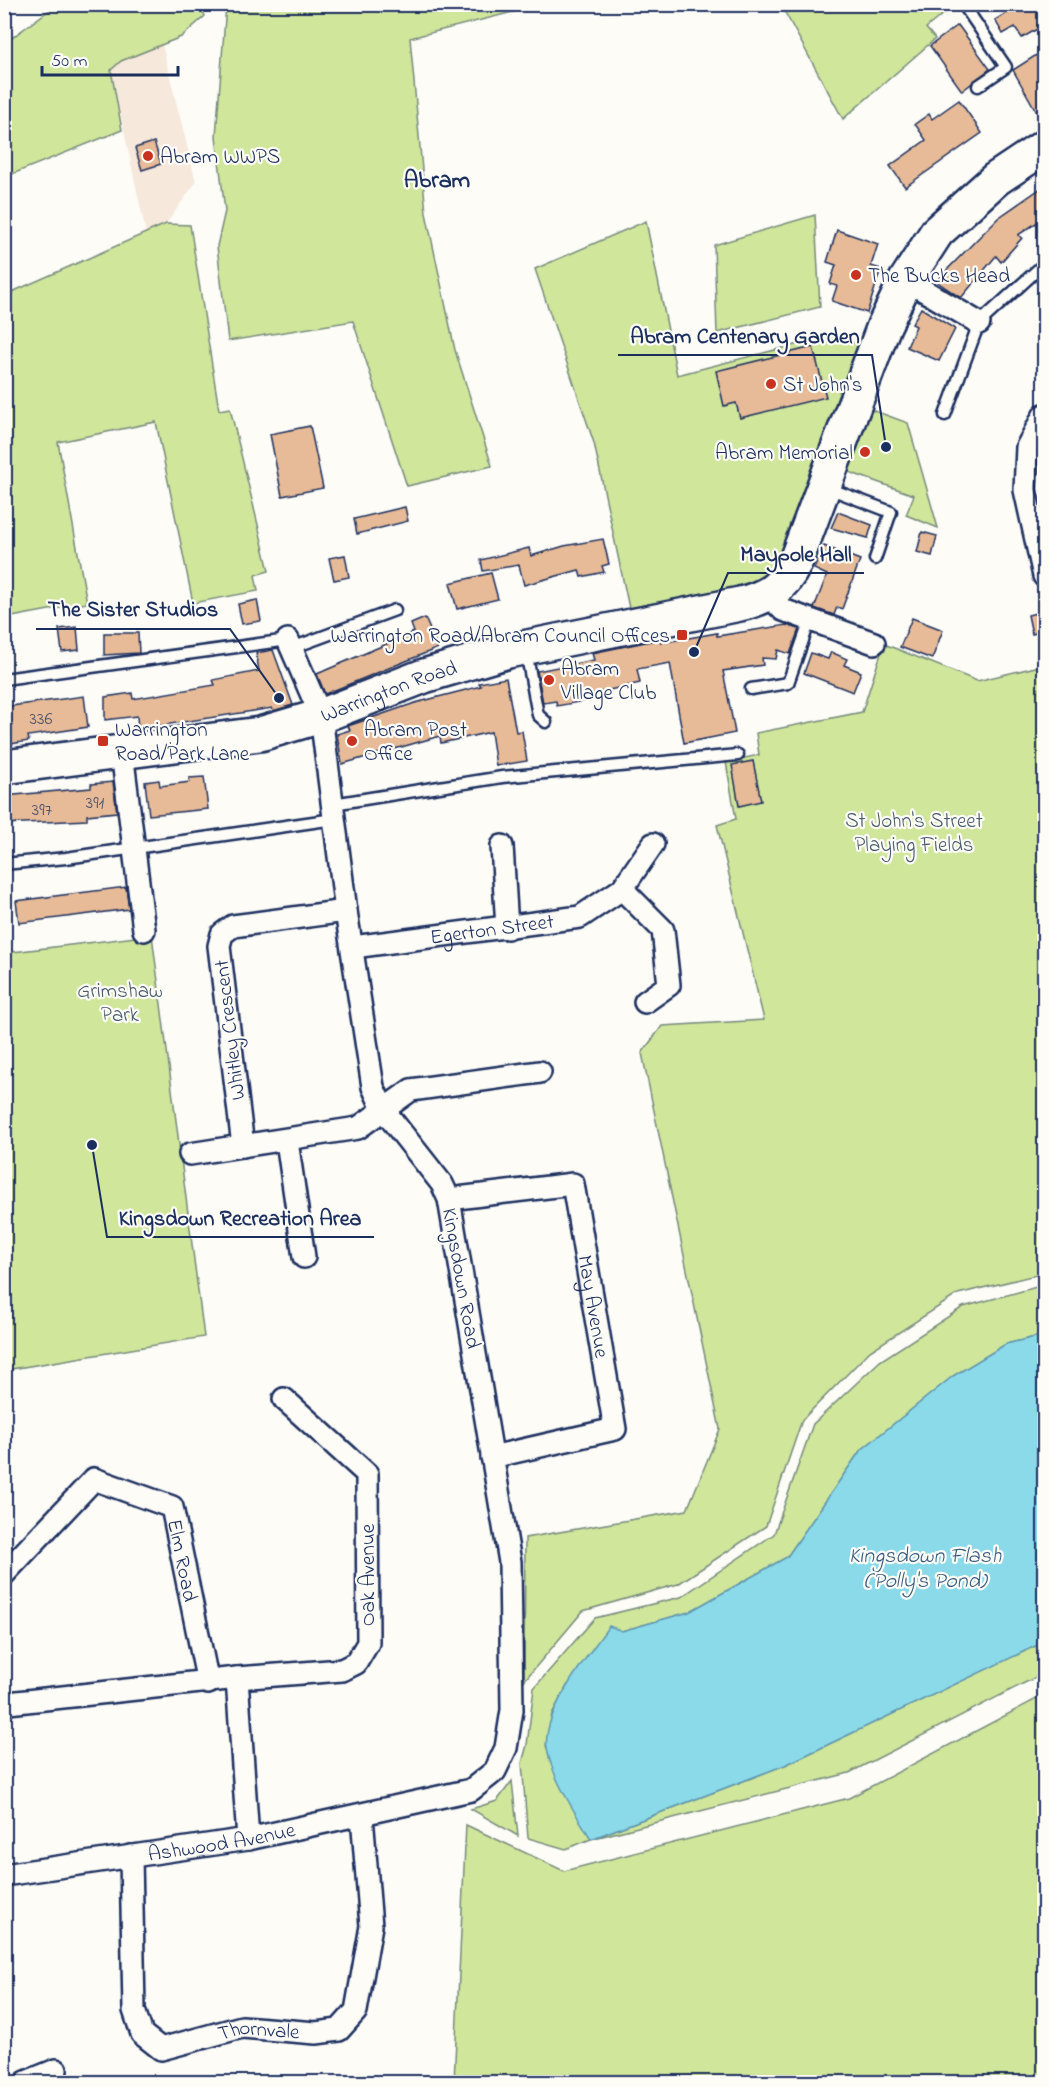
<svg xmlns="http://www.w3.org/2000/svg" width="1049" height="2087" font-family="'Indie Flower',sans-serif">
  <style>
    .built { fill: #f6e8da }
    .green { fill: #d0e69b; stroke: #768a7c; stroke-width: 1.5 }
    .water { fill: #8bdae9; stroke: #5e96b1; stroke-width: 1.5 }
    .building { fill: #e7bb97; stroke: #1b2f5e; stroke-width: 1.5 }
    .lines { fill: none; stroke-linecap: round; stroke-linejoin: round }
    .service-casing { stroke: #1b2f5e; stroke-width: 15 }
    .minor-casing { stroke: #1b2f5e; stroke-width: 26 }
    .primary-casing { stroke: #1b2f5e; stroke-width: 38 }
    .service { stroke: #fdfcf7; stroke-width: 10 }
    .minor { stroke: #fdfcf7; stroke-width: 21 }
    .primary { stroke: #fdfcf7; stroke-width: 33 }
    .poi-dot { fill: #c8321e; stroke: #fdfcf7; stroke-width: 2 }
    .labels { text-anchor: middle; stroke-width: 4.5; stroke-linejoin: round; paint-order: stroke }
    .number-label { font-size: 18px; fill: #4e526c }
    .poi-label { font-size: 21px; fill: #1b2f5e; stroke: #fdfcf7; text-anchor: start }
    .street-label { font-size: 21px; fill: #1b2f5e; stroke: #fdfcf7 }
    .park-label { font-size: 21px; fill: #485d6d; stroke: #fdfcf7 }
    .water-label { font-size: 22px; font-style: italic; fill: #375a81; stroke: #fdfcf7 }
    .quarter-label { font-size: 24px; font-weight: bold; fill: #1b2f5e; stroke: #fdfcf7 }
    .leader { fill: none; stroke: #1b2f5e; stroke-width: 2 }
    .callout-dot { fill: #1b2f5e; stroke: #fdfcf7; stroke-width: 2 }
    .callout-label { font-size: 22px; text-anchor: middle; font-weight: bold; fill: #1b2f5e; stroke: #fdfcf7; stroke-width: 4.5; stroke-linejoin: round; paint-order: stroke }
  </style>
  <rect width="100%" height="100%" fill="#fdfcf7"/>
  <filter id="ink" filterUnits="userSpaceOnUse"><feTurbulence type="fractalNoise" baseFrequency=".0167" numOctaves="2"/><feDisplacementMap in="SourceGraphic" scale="12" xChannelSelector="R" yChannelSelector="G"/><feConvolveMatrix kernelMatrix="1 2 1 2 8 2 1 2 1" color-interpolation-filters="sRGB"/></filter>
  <g filter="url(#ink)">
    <!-- built -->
    <polygon class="built" points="162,45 196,182 166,224 146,233 111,70 121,61"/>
    <!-- green -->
    <g class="green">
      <polygon points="56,5 200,5 205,16 181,37 121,61 111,70 122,130 5,177 5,43"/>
      <polygon points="396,5 397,7 407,4 541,5 410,38 426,213 455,350 492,466 407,486 353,321 228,341 217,246 225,211 216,136 226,5"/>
      <polygon points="781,5 954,4 954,5 926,28 935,39 843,119"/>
      <polygon points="815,215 820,307 717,333 714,245"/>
      <polygon points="646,221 677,375 834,335 863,347 786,551 763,582 629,608 594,443 535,269"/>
      <polygon points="166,224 190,225 219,410 230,408 269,571 255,575 258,591 193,603 156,422 58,442 87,603 6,618 5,295"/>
      <polygon points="872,410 908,423 938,528 906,515 914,495 846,471"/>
      <polygon points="884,644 977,681 1044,665 1044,1273 958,1294 870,1351 802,1420 766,1526 678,1584 583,1611 524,1681 525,1538 687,1510 720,1429 642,1053 662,1026 764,1020 717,825 736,819 726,762 759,755 756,733 862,712"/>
      <polygon points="152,935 204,1337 5,1370 5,953"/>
      <polygon points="1044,1285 1044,1335 1006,1344 953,1376 860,1451 787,1557 689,1612 622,1631 567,1686 552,1714 546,1746 591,1839 785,1765 1044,1642 1044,1673 849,1773 591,1839 566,1849 528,1838 522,1763 527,1745 534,1688 595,1618 681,1597 774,1534 813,1424 880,1361 963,1307"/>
      <polygon points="1044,1695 1044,2082 454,2082 466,1825 564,1871 849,1798"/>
      <polygon points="512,1781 518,1836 471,1809 497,1801"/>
    </g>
    <!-- water -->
    <path class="water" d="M1044 1335V1642L785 1765 591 1839C575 1812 552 1779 547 1748 541 1713 589 1654 609 1626L622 1631 689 1612 787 1557 860 1451 953 1376 1006 1344Z"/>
    <!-- building -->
    <g class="building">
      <polygon points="1021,4 1037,4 1044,18 1044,25 1022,38 1015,27 1003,34 995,20"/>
      <polygon points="958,25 990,69 962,91 930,46"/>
      <polygon points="1038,54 1044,65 1044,125 1013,70"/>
      <polygon points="959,100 982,133 905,187 890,166 926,140 915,124 929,114 932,119"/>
      <polygon points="154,142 161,164 142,170 135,148"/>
      <polygon points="1044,186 1044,218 1018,235 1022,238 1001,262 996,256 961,298 936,281 998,218"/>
      <polygon points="837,230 878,244 871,266 881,269 867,313 832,301 837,286 830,284 836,265 827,262"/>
      <polygon points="921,308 955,329 939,361 907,347 916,326 912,324"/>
      <polygon points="813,347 826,397 740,418 736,403 724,406 716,371"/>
      <polygon points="310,426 323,488 282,496 270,434"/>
      <polygon points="405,507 408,521 357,534 354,519"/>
      <polygon points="838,512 872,525 868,538 831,528"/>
      <polygon points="922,532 937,536 932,556 917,552"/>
      <polygon points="603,539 609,564 602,566 604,572 581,577 579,570 524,585 519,565 483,571 481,560 529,548 531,556 564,546"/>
      <polygon points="824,546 860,560 842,609 837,607 834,615 814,608 827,575 814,569"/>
      <polygon points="345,555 349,577 334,580 329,558"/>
      <polygon points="491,573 498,599 457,609 450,583"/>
      <polygon points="257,600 261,621 242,624 238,604"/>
      <polygon points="1044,611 1044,631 1032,634 1028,615"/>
      <polygon points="425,618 438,648 325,694 317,674 414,632 411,624"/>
      <polygon points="912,618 943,630 932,659 900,647"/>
      <polygon points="787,625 799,629 790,654 778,650 776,659 762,658 763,665 723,671 735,733 684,743 670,663 637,669 640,683 583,696 584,701 557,706 556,701 543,703 537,671 594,660 592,653 660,639 661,643 717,633 717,636"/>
      <polygon points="77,627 79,650 62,652 59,629"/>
      <polygon points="104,633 138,633 139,653 104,655"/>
      <polygon points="273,650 293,705 273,711 272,708 138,729 137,716 105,720 105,697 132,693 133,699 215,685 213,680 259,671 256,653"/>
      <polygon points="831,652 847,659 844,665 861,672 853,692 804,673 811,653 828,659"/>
      <polygon points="506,678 516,732 522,731 527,761 496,766 491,732 441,743 440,736 342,764 337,734 350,730 348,726 415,703 481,686 479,683"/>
      <polygon points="84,696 88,727 28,736 29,741 4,745 4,707"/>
      <polygon points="753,761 761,801 739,806 732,765"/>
      <polygon points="204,777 208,809 149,815 145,782 159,780 160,786 190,782 189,778"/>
      <polygon points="113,782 117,812 87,815 87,820 4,824 4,796 91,788 91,784"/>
      <polygon points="126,887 129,909 19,923 16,901"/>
    </g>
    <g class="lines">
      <defs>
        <g id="service">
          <polyline points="963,4 1006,67 978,86"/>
          <polyline points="945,415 979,323 1044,264"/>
          <polyline points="828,488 891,512 875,559"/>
          <polyline points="292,648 395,610"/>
          <polyline points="526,651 538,715 546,722"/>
          <polyline points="4,679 288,640"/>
          <polyline points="751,689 788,683 810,620"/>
          <polyline points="333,804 502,777 738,755"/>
          <polyline points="4,864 66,858 334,819"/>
        </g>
        <g id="minor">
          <polyline points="906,280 979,323"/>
          <polyline points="1044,415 1027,447 1025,490 1044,576"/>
          <polyline points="768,595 783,610 874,643"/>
          <polyline points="122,752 144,930"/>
          <polyline points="502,846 507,928"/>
          <polyline points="622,889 663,930 669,985 645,1002"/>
          <path id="s1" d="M353 947 580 917 622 889 653 844"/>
          <polyline points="287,1141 304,1257"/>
          <polyline points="243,1146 219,946 222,934 233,926 346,911"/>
          <polyline points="190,1154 358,1128 411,1090 540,1072"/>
          <path id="s2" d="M449 1199 573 1184 615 1429 492 1457"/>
          <path id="s3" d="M4 1574 94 1479 172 1507 208 1683"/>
          <polyline points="237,1678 248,1839"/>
          <polyline points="8,1703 237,1678 342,1670 356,1663 368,1643 367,1474 284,1399"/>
          <path id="s4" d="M131 1856 134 2010 142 2034 161 2049 242 2027 316 2033 339 2030 356 2011 371 1926 362 1816"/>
          <path id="s5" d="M4 1875 248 1839 471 1790 495 1771 506 1748 512 1710 510 1562 449 1199 442 1184 383 1109 373 1087 346 911 321 716 288 640"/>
          <polyline points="26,2082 56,2070"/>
        </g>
        <g id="primary">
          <path id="s6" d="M4 767 260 734 321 716 424 676 508 651 740 604C766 598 783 588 795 563L884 326 906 280 937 232 996 179 1044 147"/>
        </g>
      </defs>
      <!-- service casing -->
      <use href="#service" class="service-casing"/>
      <!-- minor casing -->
      <use href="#minor" class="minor-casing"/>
      <!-- primary casing -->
      <use href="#primary" class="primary-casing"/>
      <!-- service -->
      <use href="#service" class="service"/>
      <!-- minor -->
      <use href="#minor" class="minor"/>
      <!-- primary -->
      <use href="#primary" class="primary"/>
    </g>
  </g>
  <!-- markers -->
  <g class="poi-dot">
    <circle cx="148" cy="156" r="6"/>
    <circle cx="856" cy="275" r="6"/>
    <circle cx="771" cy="384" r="6"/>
    <circle cx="865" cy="452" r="6"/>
    <rect x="676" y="629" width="12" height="12" rx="3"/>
    <circle cx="549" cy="680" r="6"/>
    <rect x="97" y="735" width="12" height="12" rx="3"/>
    <circle cx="352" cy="741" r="6"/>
  </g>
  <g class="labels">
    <!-- number labels -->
    <g class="number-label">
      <text x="41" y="724">336</text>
      <text x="95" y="808">391</text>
      <text x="42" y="815">397</text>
    </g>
    <!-- poi labels -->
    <g class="poi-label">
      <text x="160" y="163">Abram WWPS</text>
      <text x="868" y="282">The Bucks Head</text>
      <text x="783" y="391">St John's</text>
      <text x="853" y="459" text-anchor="end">Abram Memorial</text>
      <text x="670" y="642" text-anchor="end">Warrington Road/Abram Council Offices</text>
      <text x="561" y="675">Abram<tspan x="561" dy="24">Village Club</tspan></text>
      <text x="115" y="736">Warrington<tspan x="115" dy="24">Road/Park Lane</tspan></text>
      <text x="364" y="736">Abram Post<tspan x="364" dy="24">Office</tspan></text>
    </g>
    <!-- street labels -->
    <g class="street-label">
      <text dy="7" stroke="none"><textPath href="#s6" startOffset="394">Warrington Road</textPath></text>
      <text dy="7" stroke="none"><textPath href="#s1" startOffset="140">Egerton Street</textPath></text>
      <text transform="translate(229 1030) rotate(-97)" y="7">Whitley Crescent</text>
      <text transform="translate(462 1278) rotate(80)" y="7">Kingsdown Road</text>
      <text dy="7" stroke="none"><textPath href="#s2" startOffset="249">May Avenue</textPath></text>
      <text dy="7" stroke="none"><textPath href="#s3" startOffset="268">Elm Road</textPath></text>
      <text transform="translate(367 1575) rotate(-90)" y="7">Oak Avenue</text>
      <text dy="7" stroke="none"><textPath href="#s5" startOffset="220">Ashwood Avenue</textPath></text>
      <text dy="7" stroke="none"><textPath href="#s4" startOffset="304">Thornvale</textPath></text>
    </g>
    <!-- park labels -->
    <g class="park-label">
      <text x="914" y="827">St John's Street<tspan x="914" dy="24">Playing Fields</tspan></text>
      <text x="120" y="997">Grimshaw<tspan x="120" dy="24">Park</tspan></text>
    </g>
    <!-- water labels -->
    <g class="water-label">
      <text x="925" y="1562">Kingsdown Flash<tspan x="925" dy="25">(Polly's Pond)</tspan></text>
    </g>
    <!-- quarter labels -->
    <g class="quarter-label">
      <text x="437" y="187">Abram</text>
    </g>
  </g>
  <!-- callouts -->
  <path class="leader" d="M886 447L872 355H618M694 652L728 573H864M279 698L230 629H36M92 1145L107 1237H374"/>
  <g class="callout-dot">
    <circle cx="886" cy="447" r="6"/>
    <circle cx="694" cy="652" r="6"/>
    <circle cx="279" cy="698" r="6"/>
    <circle cx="92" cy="1145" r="6"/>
  </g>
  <g class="callout-label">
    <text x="745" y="343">Abram Centenary Garden</text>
    <text x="796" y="561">Maypole Hall</text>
    <text x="133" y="616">The Sister Studios</text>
    <text x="240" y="1225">Kingsdown Recreation Area</text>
  </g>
  <!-- margin -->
  <rect width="1049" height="2087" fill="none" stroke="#fdfcf7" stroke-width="24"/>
  <rect x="12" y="12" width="1025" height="2063" fill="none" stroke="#1b2f5e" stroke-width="2" filter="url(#ink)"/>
  <!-- scale -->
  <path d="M42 66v9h136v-9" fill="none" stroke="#1b2f5e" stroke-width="3"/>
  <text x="51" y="66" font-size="18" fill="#1b2f5e" stroke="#fdfcf7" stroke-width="4.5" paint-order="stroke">50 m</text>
</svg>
